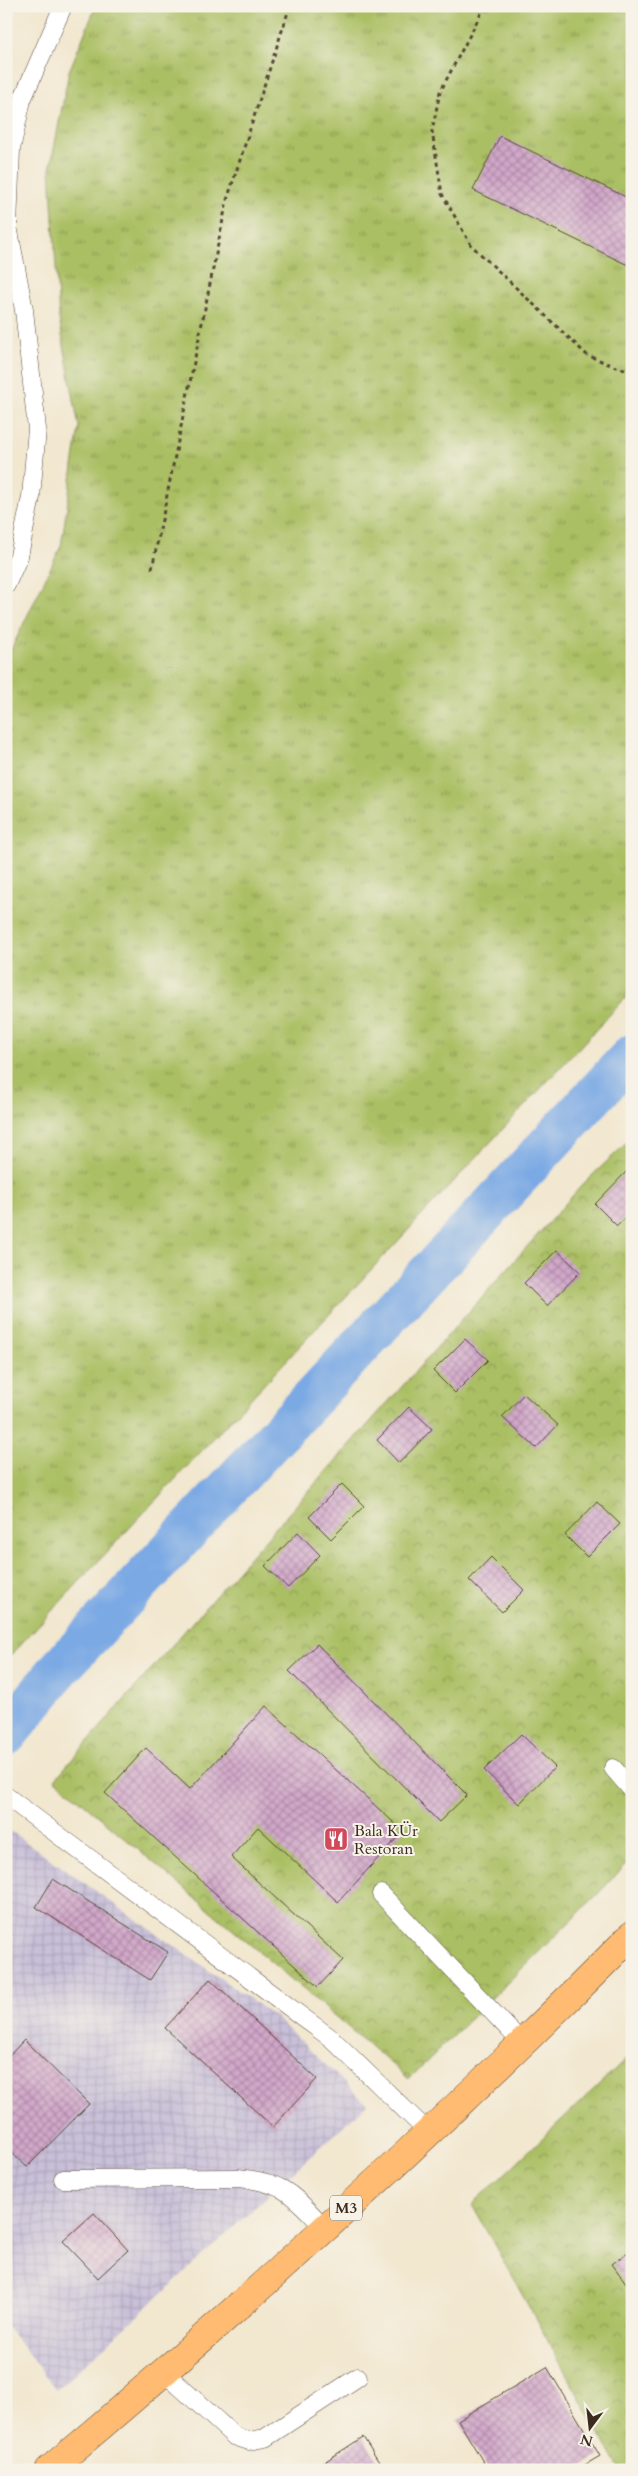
<svg xmlns="http://www.w3.org/2000/svg" width="638" height="2476" font-family="Cardo,serif">
  <style>
    .industrial { fill: url(#industrial-grid) }
    .grass { fill: url(#grass-tufts); stroke: #727440 }
    .park { fill: url(#park-crowns); stroke: #727440 }
    .lines { fill: none; stroke-linecap: round; stroke-linejoin: round }
    .canal { stroke: #7aa9e4; stroke-width: 42 }
    .building { fill: url(#building-cross-hatch) }
    .service-casing { stroke: #564639; stroke-width: 19 }
    .primary-casing { stroke: #564639; stroke-width: 29 }
    .path { stroke: #564639; stroke-width: 3; stroke-dasharray: 4 4; stroke-linecap: butt }
    .service { stroke: #fff; stroke-width: 18 }
    .primary { stroke: #febb71; stroke-width: 28 }
    .labels { text-anchor: middle; stroke-width: 4; stroke-linejoin: round; paint-order: stroke }
    .shield { fill: #f7f3e8; stroke: #73665b; stroke-width: 1 }
    .shield-label { font-size: 15px; font-weight: bold; fill: #3b2a1e }
    .poi-label { font-size: 16px; fill: #3b2a1e; stroke: #f7f3e8; text-anchor: start }
  </style>
  <defs>
    <pattern id="industrial-grid" width="8" height="8" patternUnits="userSpaceOnUse" patternTransform="scale(1.25)"><rect width="8" height="8" fill="#c8bfd8"/><path d="M0 4h8M4 0v8" fill="none" stroke="#ada4b9"/></pattern>
    <pattern id="grass-tufts" width="24" height="20" patternUnits="userSpaceOnUse" patternTransform="scale(1.25)"><rect width="24" height="20" fill="#aabf63"/><path d="M3 7l-1-3M5 7V3M7 7l1-3M15 17l-1-3M17 17v-4M19 17l1-3" fill="none" stroke="#8c9b51"/></pattern>
    <pattern id="park-crowns" width="20" height="18" patternUnits="userSpaceOnUse" patternTransform="scale(1.25)"><rect width="20" height="18" fill="#aabf63"/><path d="M2 6a3 3 0 1 1 6 0M12 15a3 3 0 1 1 6 0" fill="none" stroke="#8c9b51"/></pattern>
    <pattern id="building-cross-hatch" width="8" height="8" patternUnits="userSpaceOnUse" patternTransform="scale(1.25)"><rect width="8" height="8" fill="#d1a7ca"/><path d="M0 0l8 8M0 8l8-8" fill="none" stroke="#ab88a3"/></pattern>
  </defs>
  <rect width="100%" height="100%" fill="#f7f3e8"/>
  <filter id="ink" filterUnits="userSpaceOnUse"><feTurbulence type="fractalNoise" baseFrequency=".02" numOctaves="2"/><feDisplacementMap in="SourceGraphic" scale="10" xChannelSelector="R" yChannelSelector="G"/><feConvolveMatrix kernelMatrix="1 2 1 2 8 2 1 2 1" color-interpolation-filters="sRGB"/></filter>
  <filter id="wash" filterUnits="userSpaceOnUse"><feTurbulence type="fractalNoise" baseFrequency=".0096" numOctaves="4" result="noise"/><feDisplacementMap in="SourceGraphic" scale="20" xChannelSelector="R" yChannelSelector="G"/><feGaussianBlur stdDeviation="1.12" result="paint"/><feColorMatrix in="noise" values="0 0 0 0 0 0 0 0 0 0 0 0 0 0 0 0 0 1.4 0 .05"/><feComposite in="paint" operator="in"/></filter>
  <g filter="url(#wash)">
    <rect width="100%" height="100%" fill="#f2e7cf"/>
    <!-- industrial -->
    <polygon class="industrial" points="6,1828 274,2016 367,2104 57,2390 6,2326"/>
    <!-- grass -->
    <polygon class="grass" points="96,6 632,6 632,991 6,1660 6,660 61,546 79,427 59,319 50,169 69,71"/>
    <!-- park -->
    <g class="park">
      <polygon points="632,1138 632,1858 593,1899 409,2079 55,1779 246,1561 583,1184"/>
      <polygon points="632,2053 632,2470 620,2470 472,2205"/>
    </g>
    <g class="lines">
      <!-- canal -->
      <polyline class="canal" points="6,1735 60,1668 632,1055"/>
    </g>
    <g id="blocks">
      <!-- building -->
      <g class="building">
        <polygon points="500,136 632,200 632,267 473,190"/>
        <polygon points="627,1171 632,1175 632,1212 617,1226 595,1204"/>
        <polygon points="557,1250 580,1272 547,1306 524,1283"/>
        <polygon points="465,1339 488,1360 455,1393 433,1371"/>
        <polygon points="524,1394 558,1425 536,1448 502,1417"/>
        <polygon points="409,1407 432,1429 399,1463 377,1440"/>
        <polygon points="342,1484 364,1506 331,1539 309,1517"/>
        <polygon points="597,1502 620,1524 587,1557 565,1535"/>
        <polygon points="298,1532 320,1555 288,1588 265,1566"/>
        <polygon points="491,1557 524,1590 502,1612 469,1580"/>
        <polygon points="317,1644 467,1795 439,1822 289,1671"/>
        <polygon points="266,1706 403,1831 338,1902 258,1827 231,1857 343,1960 318,1987 105,1793 146,1748 190,1789"/>
        <polygon points="521,1734 555,1767 519,1804 484,1770"/>
        <polygon points="53,1879 168,1952 150,1980 36,1907"/>
        <polygon points="210,1979 317,2079 273,2127 165,2028"/>
        <polygon points="24,2040 89,2104 27,2167 6,2148 6,2059"/>
        <polygon points="94,2213 128,2250 98,2278 63,2241"/>
        <polygon points="632,2249 632,2291 612,2264"/>
        <polygon points="547,2367 600,2456 576,2470 488,2470 458,2420"/>
        <polygon points="363,2437 384,2470 312,2470"/>
      </g>
    </g>
  </g>
  <g filter="url(#ink)">
    <use href="#blocks" fill-opacity="0" stroke="#564639" stroke-width="1"/>
    <g class="lines">
      <defs>
        <g id="service">
          <polyline points="6,585 19,556 31,497 37,429 24,310 8,226 11,149 22,100 63,6"/>
          <polyline points="613,1768 632,1790"/>
          <polyline points="6,1796 332,2039 428,2132"/>
          <polyline points="381,1894 522,2043"/>
          <path d="M63 2179 238 2178C286 2182 293 2196 325 2228"/>
          <polyline points="164,2372 234,2436 249,2441 265,2438 358,2377"/>
        </g>
        <path id="primary" d="M49 2470C251 2300 446 2122 632 1935"/>
      </defs>
      <!-- service casing -->
      <use href="#service" class="service-casing"/>
      <!-- primary casing -->
      <use href="#primary" class="primary-casing"/>
      <!-- path -->
      <g class="path">
        <polyline points="485,6 440,92 432,131 442,194 471,245 587,355 618,368 632,370"/>
        <polyline points="152,569 227,200 290,6"/>
      </g>
      <!-- service -->
      <use href="#service" class="service"/>
      <!-- primary -->
      <use href="#primary" class="primary"/>
    </g>
  </g>
  <!-- icons -->
  <defs>
    <symbol id="restaurant-square" viewBox="-11 -11 22 22"><rect x="-9" y="-9" width="18" height="18" rx="4" fill="#d1495b" stroke="#f7f3e8"/><path d="M-5-6h1v4h1v-4h1v4h1v-4h1v5L-1.5 .5V6h-2V.5L-5-1ZM5-6V6H3V1.5H1.5Q1.5-4 5-6Z" fill="#fff"/></symbol>
  </defs>
  <g fill-rule="evenodd">
    <use href="#restaurant-square" x="322" y="1825" width="28" height="28"/>
  </g>
  <g class="labels">
    <!-- shield labels -->
    <rect class="shield" x="330" y="2195.5" width="32" height="25" rx="4"/>
    <g class="shield-label">
      <text x="346" y="2213">M3</text>
    </g>
    <!-- poi labels -->
    <g class="poi-label">
      <text x="354" y="1836">Bala KÜr<tspan x="354" dy="18">Restoran</tspan></text>
    </g>
  </g>
  <!-- margin -->
  <rect width="638" height="2476" fill="none" stroke="#f7f3e8" stroke-width="25"/>
  <!-- north arrow -->
  <g transform="translate(590 2428) rotate(195)" stroke="#f7f3e8" stroke-width="4" paint-order="stroke">
  <path d="M0-4L9 19L0 12L-9 19Z" fill="#3b2a1e"/>
  <text y="-8" font-size="14" font-weight="bold" text-anchor="middle" fill="#3b2a1e">N</text>
  </g>
</svg>
